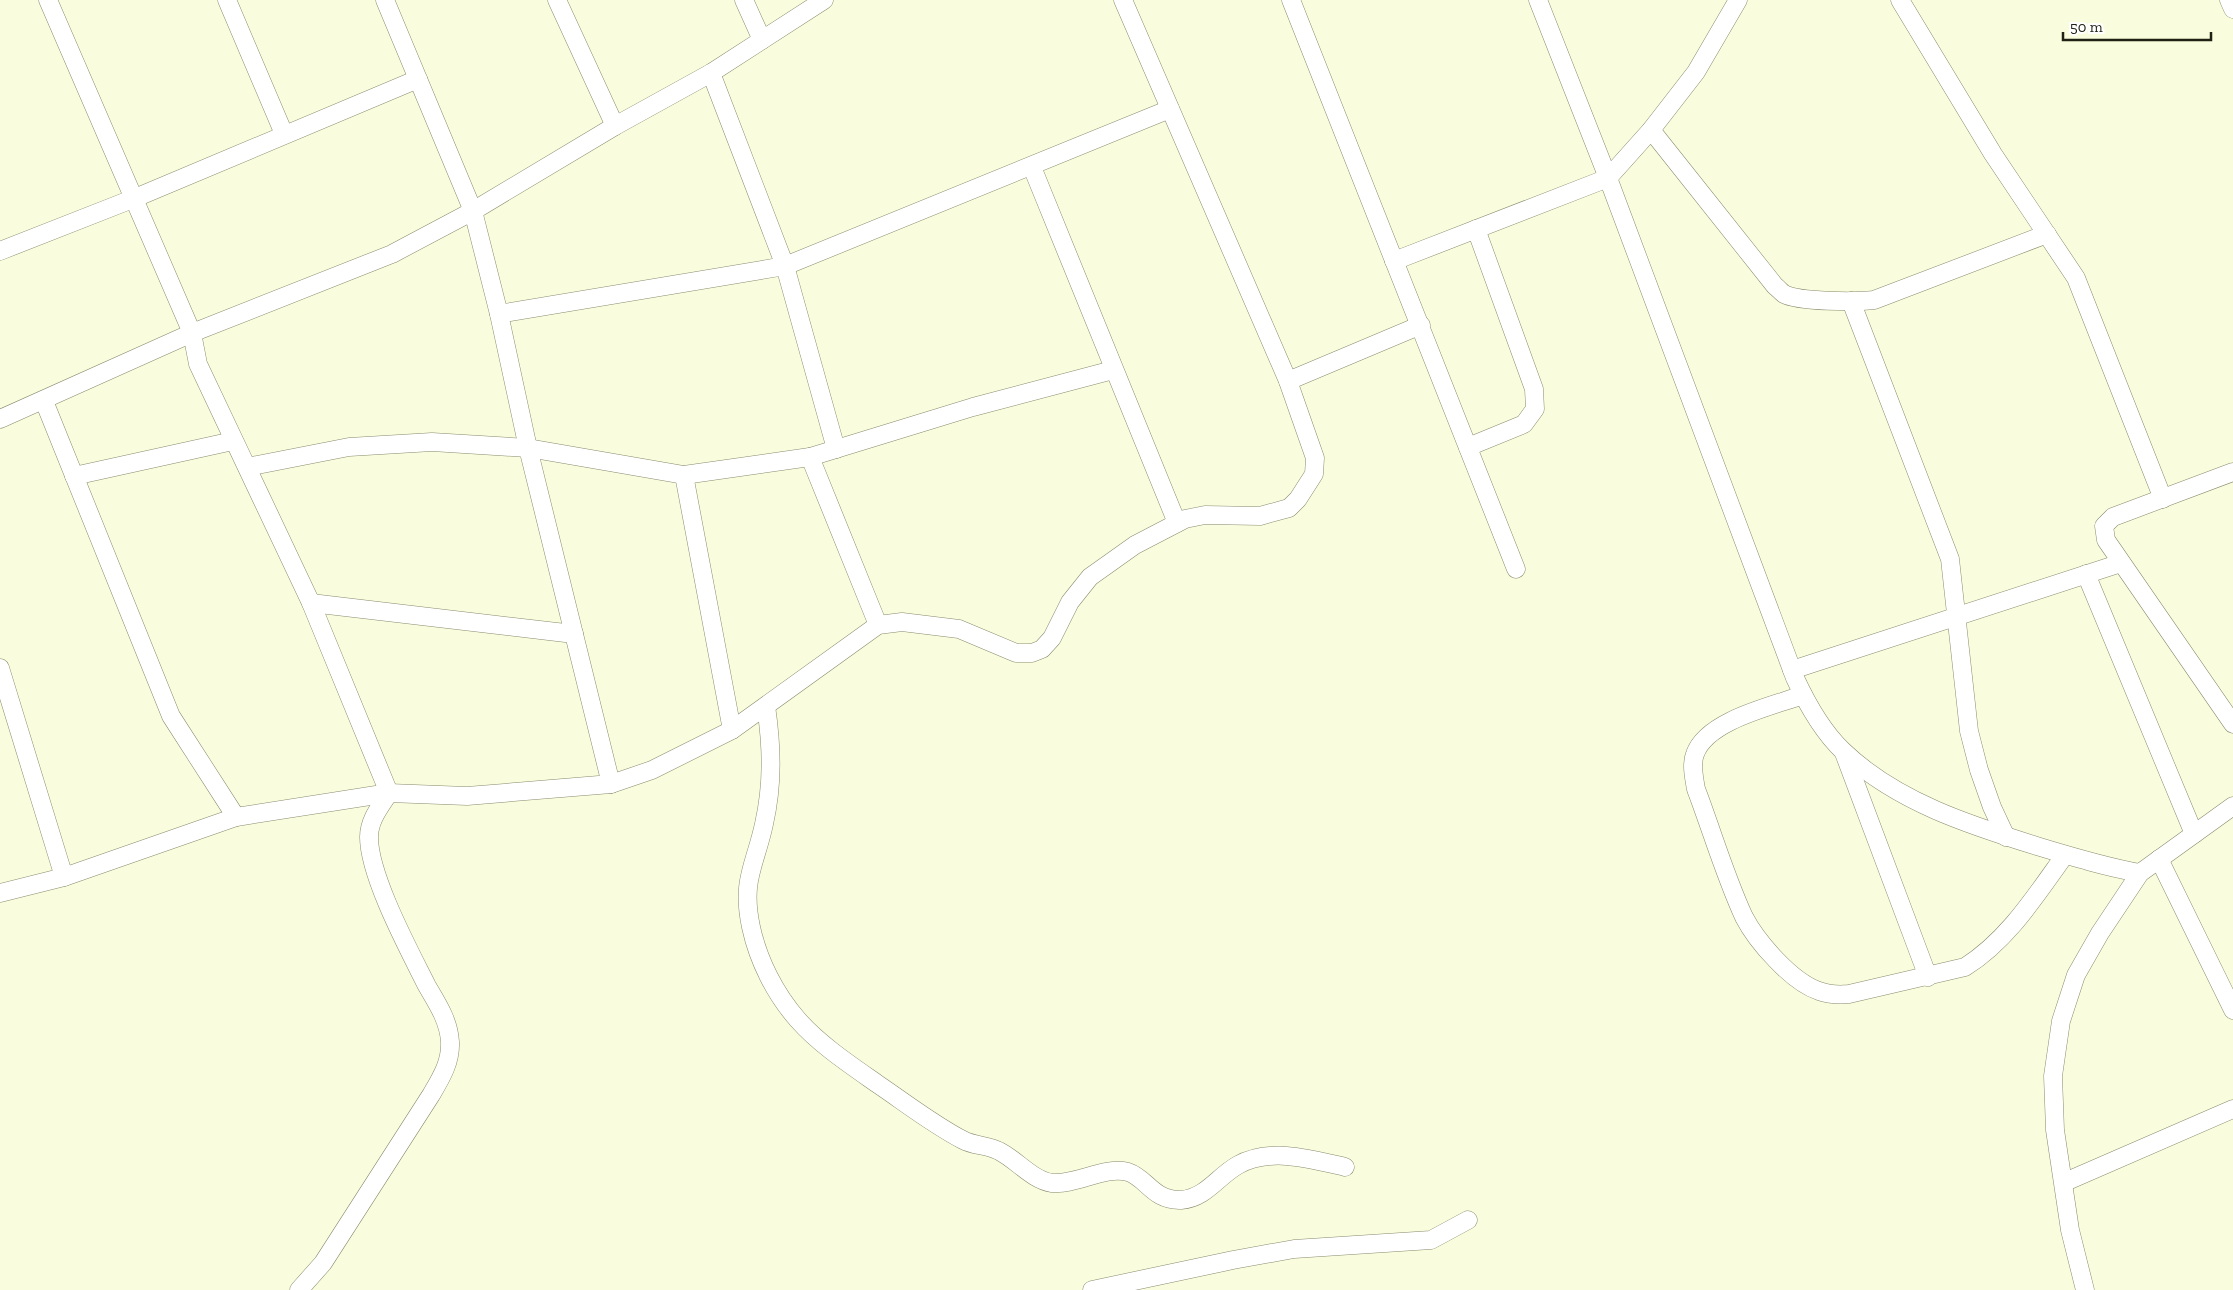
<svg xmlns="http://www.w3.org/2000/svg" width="2233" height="1290" font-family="'Zilla Slab',serif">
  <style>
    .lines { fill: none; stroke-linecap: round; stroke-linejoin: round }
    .street-casing { stroke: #898b6e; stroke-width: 19 }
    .street { stroke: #fff; stroke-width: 18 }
  </style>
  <rect width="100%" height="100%" fill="#fafddd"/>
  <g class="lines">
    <defs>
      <g id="street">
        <polyline points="48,0 192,333 198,364 311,603 389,793"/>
        <polyline points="227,0 284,134"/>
        <polyline points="385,0 473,211 499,314 528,448 611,784"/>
        <polyline points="557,0 615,126"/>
        <polyline points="744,0 762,40"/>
        <polyline points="1291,0 1516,569"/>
        <path d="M1538 0 1608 178 1795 678C1807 704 1822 731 1843 751 1896 802 1972 826 2040 847 2073 857 2106 867 2140 873"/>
        <polyline points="1900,0 1993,154 2076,278 2163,499"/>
        <polyline points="2229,0 2233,9"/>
        <polyline points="711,73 785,266 836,449"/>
        <path d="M1651 130 1775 286C1778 288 1781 292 1784 294 1799 302 1856 302 1874 300L2047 234"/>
        <polyline points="1032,167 1177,523"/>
        <polyline points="0,251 135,198 418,79"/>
        <polyline points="1394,261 1608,178 1651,130 1696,72 1738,0"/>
        <polyline points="1851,301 1950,559 1969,731 1979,770 1992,807 2006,837"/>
        <polyline points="499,314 785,266 1170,109"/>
        <polyline points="1288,381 1421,325"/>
        <polyline points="44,401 171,716 236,817"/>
        <polyline points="0,419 192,333 392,254 473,211 615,126 711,73 824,0"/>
        <polyline points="1468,447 1524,424 1535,409 1534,389 1476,229"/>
        <polyline points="810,457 878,625"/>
        <polyline points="247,467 349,447 432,442 528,448 684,475 810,457 973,407 1113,370"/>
        <polyline points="2233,472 2113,517 2104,526 2106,540 2233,724"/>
        <polyline points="684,475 732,730"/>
        <polyline points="74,476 233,441"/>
        <polyline points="2086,574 2194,834"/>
        <polyline points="311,603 574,634"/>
        <polyline points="0,668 64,877"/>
        <polyline points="1792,670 2121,563"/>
        <path d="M1803 695C1773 706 1707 720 1695 754 1691 764 1694 778 1696 789 1712 831 1725 876 1744 917 1757 942 1792 982 1819 991 1830 995 1838 995 1849 994L1965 967C2008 940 2036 895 2065 855"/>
        <path d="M766 706C772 747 773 784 764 824 755 866 741 880 751 927 758 960 775 994 798 1020 820 1045 852 1066 879 1085 907 1104 934 1125 963 1140 974 1146 988 1145 999 1151 1017 1160 1032 1180 1052 1183 1077 1185 1104 1166 1128 1172 1147 1178 1153 1201 1181 1200 1206 1198 1218 1176 1238 1165 1270 1147 1311 1159 1345 1167"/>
        <polyline points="1844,753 1928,977"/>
        <polyline points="2159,859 2233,1010"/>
        <polyline points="0,893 64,877 236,817 389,793 467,796 611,784 652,770 732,730 878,625 902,622 959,629 1016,653 1032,653 1042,649 1052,638 1070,602 1090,577 1135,545 1185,519 1205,515 1260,516 1289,508 1298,499 1314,474 1315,458 1288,381 1123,0"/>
        <polyline points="2065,1182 2233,1109"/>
        <path d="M299 1290 323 1263 431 1095C441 1078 451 1062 450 1042 449 1021 437 1003 427 986 409 950 369 876 369 837 369 820 380 807 389 793"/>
        <polyline points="1092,1290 1233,1260 1294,1249 1431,1240 1468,1220"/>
        <polyline points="2085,1290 2070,1230 2055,1130 2053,1076 2061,1021 2076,975 2100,933 2140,873 2233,806"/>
      </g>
    </defs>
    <!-- street casing -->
    <use href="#street" class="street-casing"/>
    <!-- street -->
    <use href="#street" class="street"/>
  </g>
  <!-- scale -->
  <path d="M2063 32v8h148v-8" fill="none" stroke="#202115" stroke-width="2.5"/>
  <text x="2070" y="32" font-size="15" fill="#202115" stroke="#ffffff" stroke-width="4" paint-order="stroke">50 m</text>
</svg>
